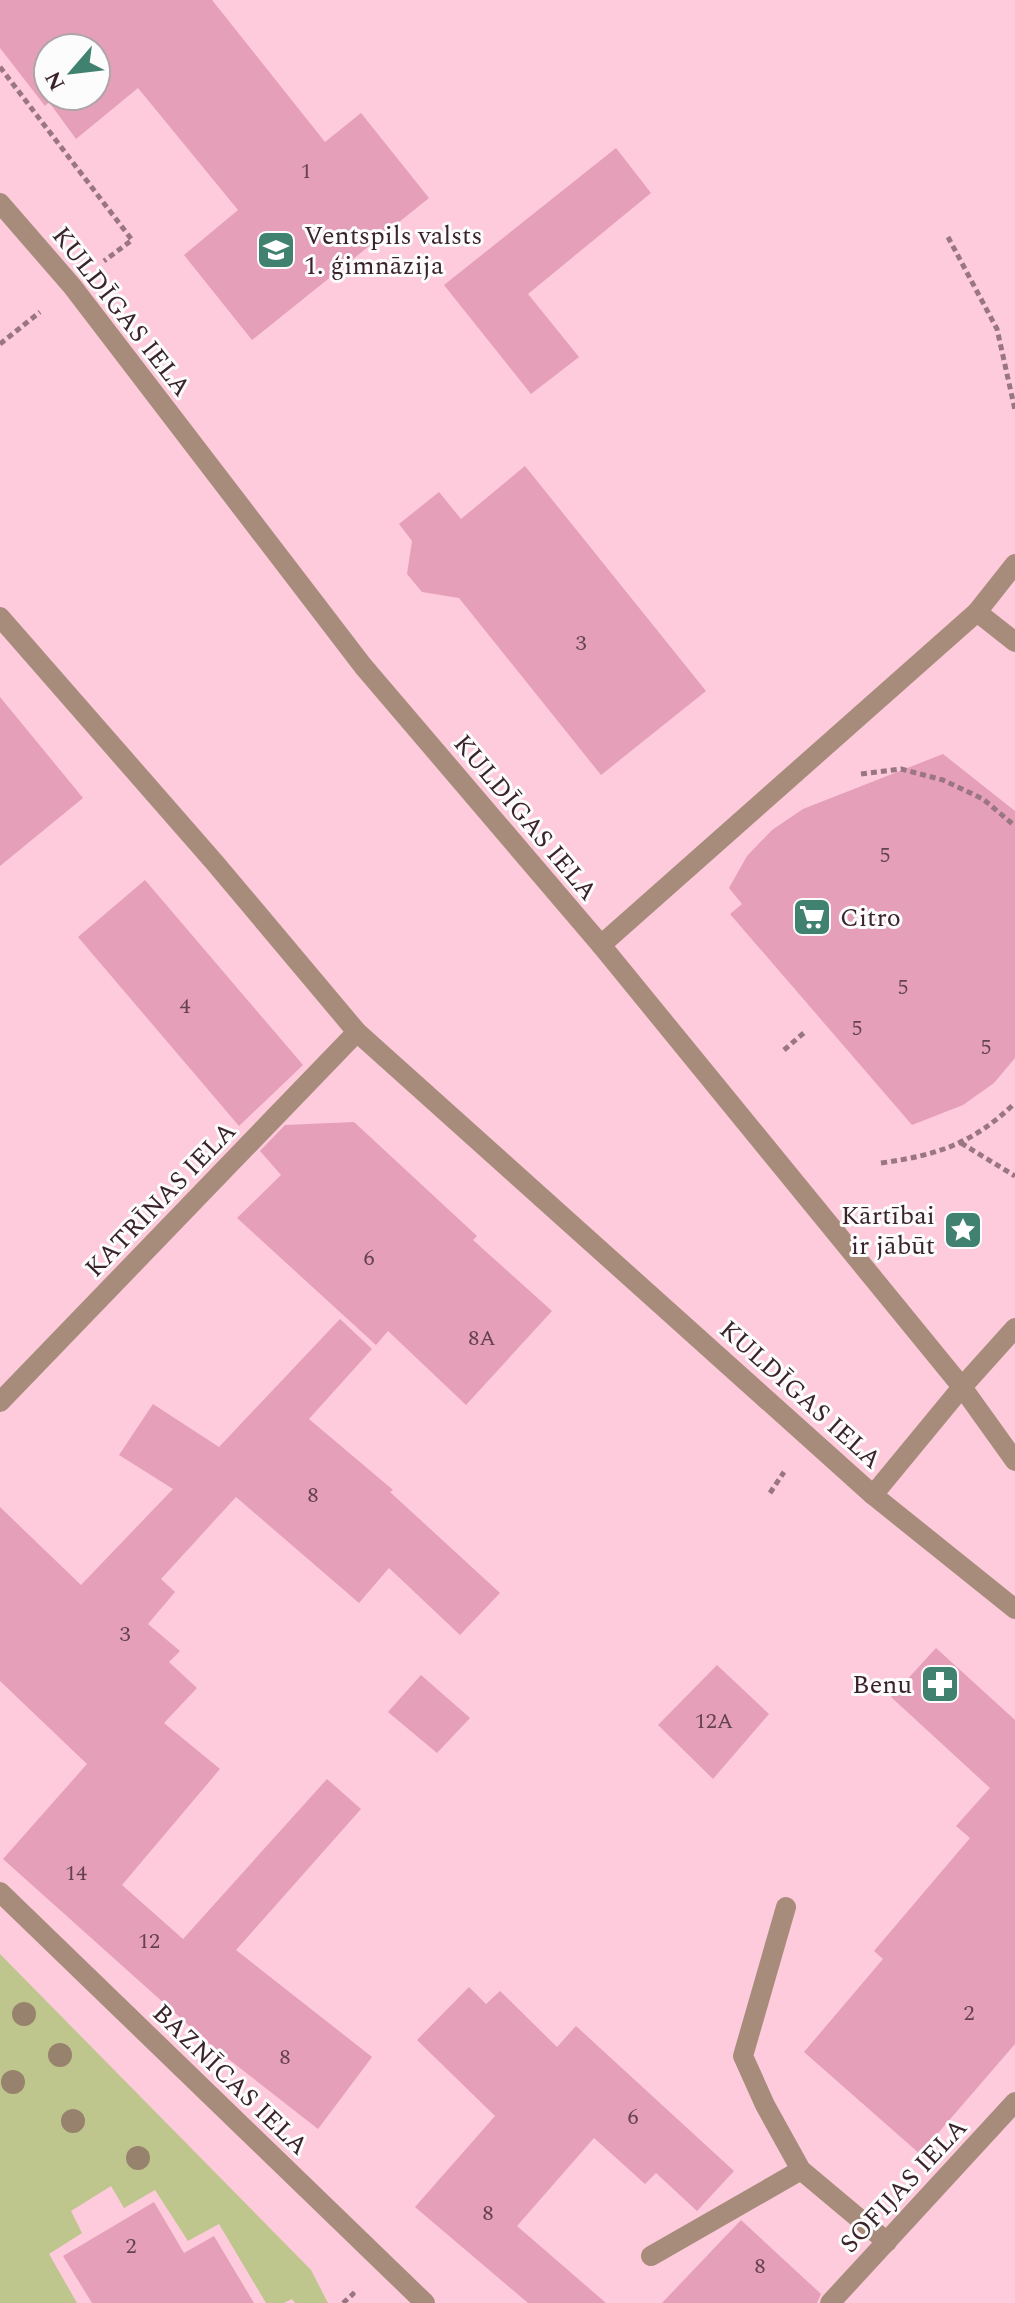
<svg xmlns="http://www.w3.org/2000/svg" width="1015" height="2303" font-family="Spectral,serif">
  <style>
    .green { fill: #bec68d }
    .building { fill: #e59fb9; fill-rule: evenodd }
    .lines { fill: none; stroke-linecap: round; stroke-linejoin: round }
    .path { stroke: #9a7683; stroke-width: 5; stroke-dasharray: 6 4; stroke-linecap: butt }
    .minor { stroke: #a78c7b; stroke-width: 20 }
    .tree { fill: #96826d }
    .labels { text-anchor: middle; stroke-width: 6; stroke-linejoin: round; paint-order: stroke }
    .number-label { font-size: 22px; fill: #65424f }
    .poi-label { font-size: 26px; fill: #3a232c; stroke: #fcfcfc; text-anchor: start }
    .street-label { font-size: 26px; fill: #3a232c; stroke: #fcfcfc }
  </style>
  <rect width="100%" height="100%" fill="#fdcbdc"/>
  <!-- green -->
  <polygon class="green" points="0,1954 311,2270 328,2303 295,2303 292,2299 284,2303 266,2303 219,2224 188,2241 155,2190 124,2208 111,2186 71,2211 82,2233 49,2254 77,2303 0,2303"/>
  <!-- building -->
  <g class="building">
    <path d="M0 0H212L325 142 361 113 429 198 252 340 184 255 238 210 138 88 76 139 49 102 45 106 0 48ZM48 48H96V96H48Z"/>
    <polygon points="616,148 651,193 528,294 579,357 531,394 444,285"/>
    <polygon points="525,466 706,691 601,775 459,598 422,592 407,574 412,541 399,524 439,492 461,519"/>
    <polygon points="0,697 83,798 0,866"/>
    <polygon points="943,754 1015,811 1015,1058 994,1083 963,1105 912,1125 730,914 742,904 729,888 747,856 772,830 803,809"/>
    <polygon points="145,880 303,1065 239,1126 78,937"/>
    <polygon points="354,1122 477,1236 473,1240 552,1311 466,1405 388,1331 376,1345 237,1218 281,1175 260,1151 285,1125"/>
    <polygon points="340,1319 372,1349 309,1419 393,1490 390,1492 500,1593 460,1635 389,1568 359,1603 236,1497 161,1579 175,1592 148,1624 180,1651 169,1662 197,1688 164,1723 220,1769 122,1885 183,1939 327,1779 361,1809 236,1950 372,2057 318,2129 213,2047 3,1859 87,1764 0,1681 0,1507 81,1585 173,1489 119,1455 153,1404 219,1447"/>
    <polygon points="936,1648 1015,1720 1015,2044 920,2154 804,2052 883,1959 874,1951 970,1838 956,1826 990,1788 891,1697"/>
    <polygon points="717,1665 769,1714 713,1779 658,1725"/>
    <polygon points="421,1675 470,1718 437,1753 388,1712"/>
    <polygon points="469,1987 486,2004 500,1991 557,2047 576,2026 734,2171 697,2211 656,2173 645,2184 594,2138 517,2226 606,2303 528,2303 415,2207 495,2116 417,2040"/>
    <polygon points="154,2202 184,2253 214,2236 254,2303 92,2303 63,2256"/>
    <polygon points="741,2220 821,2294 817,2303 662,2303"/>
  </g>
  <g class="lines">
    <!-- path -->
    <g class="path">
      <polyline points="0,67 132,240 104,261"/>
      <polyline points="948,237 997,329 1015,410"/>
      <polyline points="0,344 40,312"/>
      <polyline points="861,774 901,769 943,780 983,799 1015,826"/>
      <polyline points="784,1050 806,1031"/>
      <polyline points="961,1143 1015,1176"/>
      <path d="M881 1163C938 1155 972 1144 1015 1103"/>
      <polyline points="770,1493 784,1472"/>
      <polyline points="343,2303 353,2294 351,2293"/>
    </g>
    <!-- minor -->
    <g class="minor">
      <polyline points="0,203 72,286 363,666 601,945 962,1387 1015,1461"/>
      <polyline points="977,612 1015,642"/>
      <polyline points="0,617 215,863 357,1032 873,1495 1015,1609"/>
      <polyline points="601,945 977,612 1015,564"/>
      <polyline points="0,1402 357,1032"/>
      <polyline points="873,1495 962,1387 1015,1328"/>
      <polyline points="0,1892 425,2303"/>
      <polyline points="786,1907 743,2056 765,2105 801,2170 887,2242"/>
      <polyline points="651,2256 801,2170"/>
      <polyline points="830,2303 1015,2102"/>
    </g>
  </g>
  <!-- trees -->
  <g class="tree">
    <circle cx="24" cy="2014" r="12"/>
    <circle cx="60" cy="2055" r="12"/>
    <circle cx="13" cy="2082" r="12"/>
    <circle cx="73" cy="2121" r="12"/>
    <circle cx="138" cy="2158" r="12"/>
  </g>
  <!-- icons -->
  <defs>
    <symbol id="school-square" viewBox="-11 -11 22 22"><rect x="-9" y="-9" width="18" height="18" rx="4" fill="#408170" stroke="#fcfcfc"/><path d="M0-5L7-2L0 1L-7-2ZM-4 1L0 2.5L4 1V4Q0 6-4 4Z" fill="#fff"/></symbol>
    <symbol id="supermarket-square" viewBox="-11 -11 22 22"><rect x="-9" y="-9" width="18" height="18" rx="4" fill="#408170" stroke="#fcfcfc"/><path d="M-6-5.5h2.5l.6 2H6L4.5 2H-2.5L-4.4-4H-6ZM-1.5 3.2a1.3 1.3 0 1 0 .1 0ZM3 3.2a1.3 1.3 0 1 0 .1 0Z" fill="#fff"/></symbol>
    <symbol id="sight-square" viewBox="-11 -11 22 22"><rect x="-9" y="-9" width="18" height="18" rx="4" fill="#408170" stroke="#fcfcfc"/><path d="M0-6L1.8-2.2L6-1.7L2.9 1.2L3.7 5.4L0 3.3L-3.7 5.4L-2.9 1.2L-6-1.7L-1.8-2.2Z" fill="#fff"/></symbol>
    <symbol id="pharmacy-square" viewBox="-11 -11 22 22"><rect x="-9" y="-9" width="18" height="18" rx="4" fill="#408170" stroke="#fcfcfc"/><path d="M-2-6h4v4h4v4h-4v4h-4v-4h-4v-4h4Z" fill="#fff"/></symbol>
  </defs>
  <g fill-rule="evenodd">
    <use href="#school-square" x="254" y="228" width="44" height="44"/>
    <use href="#supermarket-square" x="790" y="895" width="44" height="44"/>
    <use href="#sight-square" x="941" y="1208" width="44" height="44"/>
    <use href="#pharmacy-square" x="918" y="1662" width="44" height="44"/>
  </g>
  <g class="labels">
    <!-- number labels -->
    <g class="number-label">
      <text x="306" y="178">1</text>
      <text x="581" y="650">3</text>
      <text x="885" y="862">5</text>
      <text x="903" y="994">5</text>
      <text x="185" y="1013">4</text>
      <text x="857" y="1035">5</text>
      <text x="986" y="1054">5</text>
      <text x="369" y="1265">6</text>
      <text x="482" y="1345">8A</text>
      <text x="313" y="1502">8</text>
      <text x="125" y="1641">3</text>
      <text x="714" y="1728">12A</text>
      <text x="76" y="1880">14</text>
      <text x="149" y="1948">12</text>
      <text x="969" y="2020">2</text>
      <text x="285" y="2064">8</text>
      <text x="633" y="2124">6</text>
      <text x="488" y="2220">8</text>
      <text x="131" y="2253">2</text>
      <text x="760" y="2273">8</text>
    </g>
    <!-- poi labels -->
    <g class="poi-label">
      <text x="304" y="244">Ventspils valsts<tspan x="304" dy="30">1. ģimnāzija</tspan></text>
      <text x="840" y="926">Citro</text>
      <text x="935" y="1224" text-anchor="end">Kārtībai<tspan x="935" dy="30">ir jābūt</tspan></text>
      <text x="912" y="1693" text-anchor="end">Benu</text>
    </g>
    <!-- street labels -->
    <g class="street-label">
      <text transform="translate(122 311) rotate(52)" y="9">KULDĪGAS IELA</text>
      <text transform="translate(526 817) rotate(50)" y="9">KULDĪGAS IELA</text>
      <text transform="translate(160 1199) rotate(-46)" y="9">KATRĪNAS IELA</text>
      <text transform="translate(801 1394) rotate(42)" y="9">KULDĪGAS IELA</text>
      <text transform="translate(231 2079) rotate(44)" y="9">BAZNĪCAS IELA</text>
      <text transform="translate(903 2185) rotate(-47)" y="9">SOFIJAS IELA</text>
    </g>
  </g>
  <!-- north arrow -->
  <g transform="translate(72 72) rotate(242)"><circle r="38" fill="#fcfcfc" stroke="#aea5a9" stroke-width="2"/>
  <path d="M0-6L14 30L0 20L-14 30Z" fill="#408170"/>
  <text y="-12" font-size="22" font-weight="bold" text-anchor="middle" fill="#3a232c">N</text>
  </g>
</svg>
